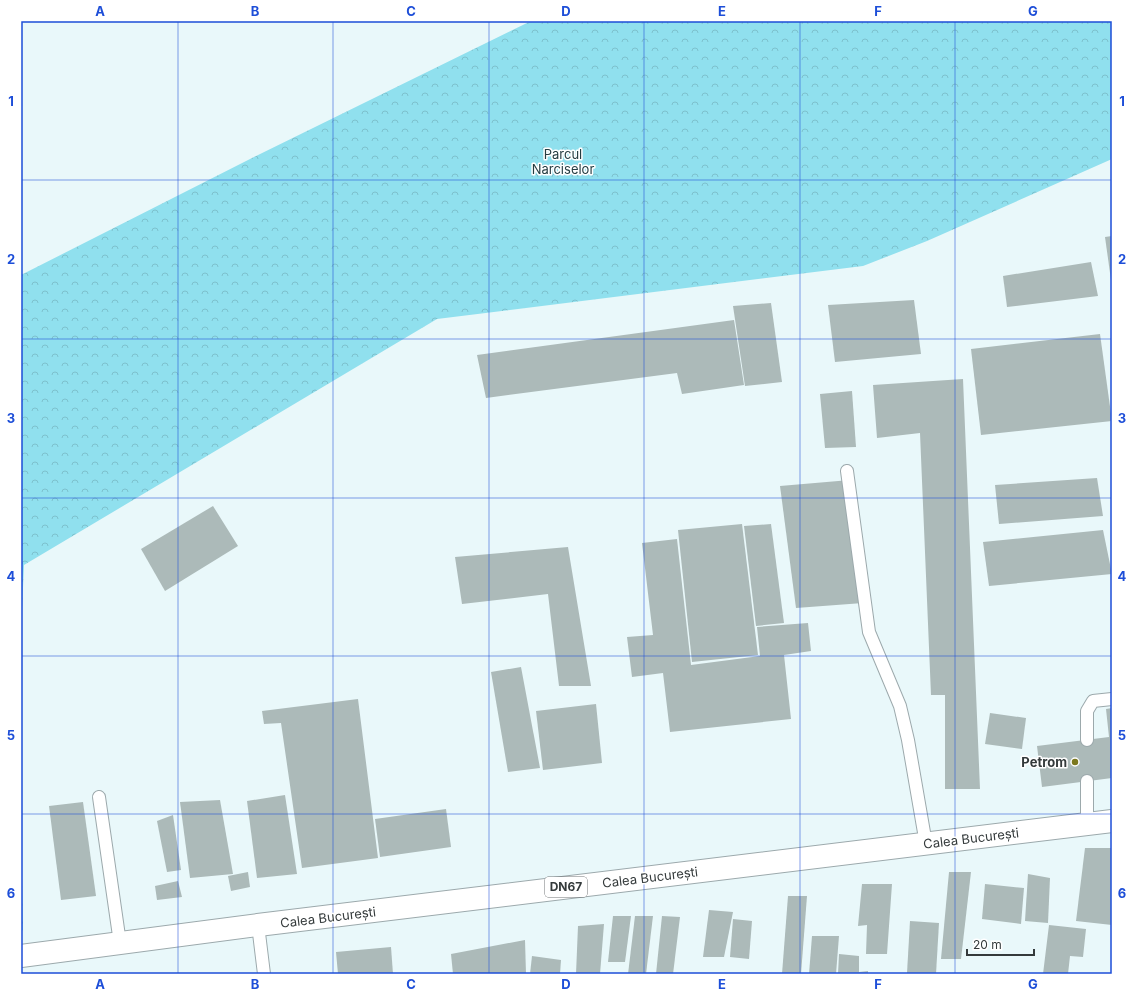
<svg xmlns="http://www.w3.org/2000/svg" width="1133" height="995" font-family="Inter,sans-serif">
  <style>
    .park { fill: url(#park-crowns) }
    .building { fill: #acbab9 }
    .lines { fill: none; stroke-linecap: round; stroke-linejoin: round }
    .lane-casing { stroke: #9ca9ac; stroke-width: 14 }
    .primary-casing { stroke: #9ca9ac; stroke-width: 24 }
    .lane { stroke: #fff; stroke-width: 12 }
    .primary { stroke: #fff; stroke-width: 22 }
    .grid { fill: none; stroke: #1d4ed8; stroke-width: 1; stroke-opacity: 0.55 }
    .poi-dot { fill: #7c781e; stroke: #fff; stroke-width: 1.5 }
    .labels { text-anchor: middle; stroke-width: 3; stroke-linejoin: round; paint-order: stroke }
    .shield { fill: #fff; stroke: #717576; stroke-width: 1 }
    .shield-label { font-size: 12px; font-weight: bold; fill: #343a3b }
    .park-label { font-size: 13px; fill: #253d42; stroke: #fff }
    .poi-label { font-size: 13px; font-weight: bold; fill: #343a3b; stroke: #fff; text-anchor: end }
    .street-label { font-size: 13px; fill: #343a3b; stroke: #fff }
    .neatline { fill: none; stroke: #1d4ed8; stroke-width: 1.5 }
    .grid-label { font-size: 13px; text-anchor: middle; font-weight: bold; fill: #1d4ed8 }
  </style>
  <defs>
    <pattern id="park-crowns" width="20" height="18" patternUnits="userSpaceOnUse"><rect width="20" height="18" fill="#90e0ee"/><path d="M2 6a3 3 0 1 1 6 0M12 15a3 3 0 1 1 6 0" fill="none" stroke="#7dc1cd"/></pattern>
  </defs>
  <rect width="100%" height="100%" fill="#e9f8fa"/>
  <!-- park -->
  <g class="park">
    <polygon points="531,21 1112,21 1112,159 927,241 863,266 437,319 24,565 21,633 21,275 252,158"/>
    <polygon points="21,826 23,930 21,931"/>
  </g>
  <!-- building -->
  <g class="building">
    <polygon points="1112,236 1112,280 1111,280 1105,237"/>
    <polygon points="1091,262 1098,296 1007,307 1003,276"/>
    <polygon points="914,300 921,354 835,362 828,305"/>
    <polygon points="771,303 782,382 745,386 733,306"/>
    <polygon points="734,320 744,385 682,394 677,373 486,398 477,355"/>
    <polygon points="1100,334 1112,421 981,435 971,349"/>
    <polygon points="963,379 980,789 945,789 945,695 931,695 920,433 877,438 873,385"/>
    <polygon points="852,391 856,447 825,448 820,394"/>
    <polygon points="1097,478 1103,516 999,524 995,485"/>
    <polygon points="850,480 863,603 796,608 780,486"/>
    <polygon points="213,506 238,546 165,591 141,549"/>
    <polygon points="742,524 758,655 692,662 678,530"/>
    <polygon points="771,524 784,623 756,626 744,526"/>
    <polygon points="1103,530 1112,574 989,586 983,542"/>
    <polygon points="677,539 691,665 760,656 757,627 808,623 811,651 784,655 791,719 670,732 663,673 632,677 627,637 653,635 642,543"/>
    <polygon points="568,547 591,686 559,686 548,594 462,604 455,557"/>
    <polygon points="521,667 540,768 508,772 491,672"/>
    <polygon points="358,699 378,858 302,868 281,723 264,724 262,711"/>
    <polygon points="596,704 602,763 543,770 536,711"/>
    <polygon points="1112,708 1112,778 1042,787 1037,746 1109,737 1106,709"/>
    <polygon points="990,713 1026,718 1022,749 985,744"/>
    <polygon points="285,795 297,874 257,878 247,801"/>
    <polygon points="220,800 233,874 190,878 180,802"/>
    <polygon points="83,802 96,896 61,900 49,806"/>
    <polygon points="446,809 451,847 380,857 375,819"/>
    <polygon points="173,815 181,870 167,872 157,821"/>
    <polygon points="1085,848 1112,848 1112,925 1076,921"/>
    <polygon points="248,872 250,887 231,891 228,876"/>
    <polygon points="949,872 971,872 961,959 941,959"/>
    <polygon points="1028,874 1050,878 1048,923 1025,921"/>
    <polygon points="178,881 182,897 157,900 155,886"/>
    <polygon points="862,884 892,884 887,954 866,954 867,925 858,926"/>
    <polygon points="985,884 1024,888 1021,924 982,919"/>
    <polygon points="788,896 807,896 801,974 782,974"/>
    <polygon points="709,910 733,912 724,957 703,957"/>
    <polygon points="613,916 631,916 625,962 608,962"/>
    <polygon points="635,916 653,916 646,974 628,974"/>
    <polygon points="662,916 680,917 673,974 656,974"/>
    <polygon points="733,919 752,921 749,959 730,957"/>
    <polygon points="910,921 939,923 936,974 907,973"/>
    <polygon points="604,924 600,974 576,974 578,926"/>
    <polygon points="1049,925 1086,929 1083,957 1070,956 1068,974 1043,974"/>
    <polygon points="812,936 839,936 836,974 809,974"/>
    <polygon points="525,940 526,974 453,974 451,954"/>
    <polygon points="391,947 393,974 338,974 336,952"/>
    <polygon points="839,954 859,956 859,972 868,971 868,974 838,974"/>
    <polygon points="532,956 561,960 560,974 530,974"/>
  </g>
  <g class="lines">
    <defs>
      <g id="lane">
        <polyline points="847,471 869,632 900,706 908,740 926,844"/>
        <polyline points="1087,740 1087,711 1093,701 1112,699"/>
        <polyline points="1087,781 1087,824"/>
        <polyline points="99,797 120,943"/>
        <polyline points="258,925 264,974"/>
      </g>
      <polyline id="primary" points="21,956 258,925 1112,821"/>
    </defs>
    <!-- lane casing -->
    <use href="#lane" class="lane-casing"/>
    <!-- primary casing -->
    <use href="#primary" class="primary-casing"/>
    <!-- lane -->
    <use href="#lane" class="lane"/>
    <!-- primary -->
    <use href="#primary" class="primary"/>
  </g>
  <!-- grid -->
  <path class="grid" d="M178 21V974M333 21V974M489 21V974M644 21V974M800 21V974M955 21V974M21 180H1112M21 339H1112M21 498H1112M21 656H1112M21 814H1112"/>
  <!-- markers -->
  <circle class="poi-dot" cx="1075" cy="762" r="4"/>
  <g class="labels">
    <!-- shield labels -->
    <rect class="shield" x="545" y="877" width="42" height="20" rx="3"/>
    <g class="shield-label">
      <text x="566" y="891">DN67</text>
    </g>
    <!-- park labels -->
    <g class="park-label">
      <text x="563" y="159">Parcul<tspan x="563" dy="15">Narciselor</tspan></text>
    </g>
    <!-- poi labels -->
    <g class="poi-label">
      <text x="1067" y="767">Petrom</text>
    </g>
    <!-- street labels -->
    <g class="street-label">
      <text transform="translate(971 838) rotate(-7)" y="5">Calea București</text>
      <text transform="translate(650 877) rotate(-7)" y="5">Calea București</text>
      <text transform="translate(328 917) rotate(-7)" y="5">Calea București</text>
    </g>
  </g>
  <!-- border -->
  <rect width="1133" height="995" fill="none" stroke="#ffffff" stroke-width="44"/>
  <!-- scale -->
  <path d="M967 949v6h67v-6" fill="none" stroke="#343a3b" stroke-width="2"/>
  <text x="973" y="949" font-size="12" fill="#343a3b" stroke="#ffffff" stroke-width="3" paint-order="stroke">20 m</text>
  <rect x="22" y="22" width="1089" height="951" class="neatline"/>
  <g class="grid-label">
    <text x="100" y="16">A</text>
    <text x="255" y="16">B</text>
    <text x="411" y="16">C</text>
    <text x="566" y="16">D</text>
    <text x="722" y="16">E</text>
    <text x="878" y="16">F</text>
    <text x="1033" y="16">G</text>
    <text x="11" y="106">1</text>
    <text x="1122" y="106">1</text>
    <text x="11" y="264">2</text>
    <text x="1122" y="264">2</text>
    <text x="11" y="423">3</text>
    <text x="1122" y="423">3</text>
    <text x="11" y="581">4</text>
    <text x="1122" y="581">4</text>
    <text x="11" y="740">5</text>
    <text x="1122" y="740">5</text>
    <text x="11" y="898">6</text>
    <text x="1122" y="898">6</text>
    <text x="100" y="989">A</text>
    <text x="255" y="989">B</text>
    <text x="411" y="989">C</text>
    <text x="566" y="989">D</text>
    <text x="722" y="989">E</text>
    <text x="878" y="989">F</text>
    <text x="1033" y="989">G</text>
  </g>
</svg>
